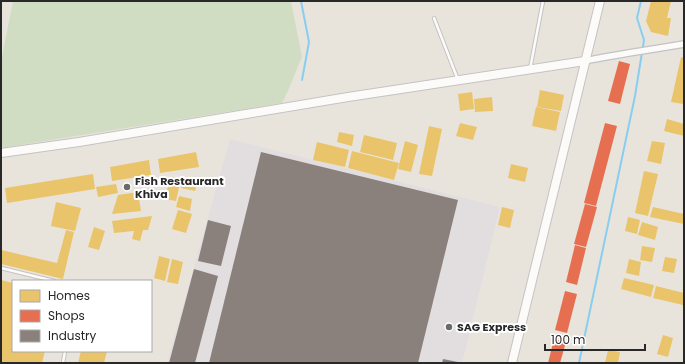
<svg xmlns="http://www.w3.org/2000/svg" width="685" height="364" font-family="Poppins,sans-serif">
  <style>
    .industrial { fill: #e2dee0 }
    .cemetery { fill: #d1ddc2 }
    .homes { fill: #e9c46a }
    .shops { fill: #e76f51 }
    .industry { fill: #8a817c }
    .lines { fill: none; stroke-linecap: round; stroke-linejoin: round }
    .stream { stroke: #89cef1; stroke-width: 2 }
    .service-casing { stroke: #c4c3c3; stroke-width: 4.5 }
    .minor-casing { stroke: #c4c3c3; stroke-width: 8 }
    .secondary-casing { stroke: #c4c3c3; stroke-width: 10 }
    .service { stroke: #fcfbfa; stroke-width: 2.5 }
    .minor { stroke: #fcfbfa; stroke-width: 5.5 }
    .secondary { stroke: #fcfbfa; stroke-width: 8 }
    .poi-dot { fill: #6b6a67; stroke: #fff; stroke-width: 1.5 }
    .labels { text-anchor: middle; stroke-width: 4; stroke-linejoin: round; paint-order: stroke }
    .poi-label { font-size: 11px; font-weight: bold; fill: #282828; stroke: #fff; text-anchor: start }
  </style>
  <rect width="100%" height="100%" fill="#e8e4dc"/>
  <!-- industrial -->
  <polygon class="industrial" points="230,139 500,207 462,363 167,363"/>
  <!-- cemetery -->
  <polygon class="cemetery" points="13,1 291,1 302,57 287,93 282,103 1,148 1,62"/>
  <!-- homes -->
  <g class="homes">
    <polygon points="651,1 671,1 667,18 671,18 668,36 651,32 646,21"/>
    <polygon points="681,57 684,58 684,99 683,104 671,102"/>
    <polygon points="540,90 564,95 561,111 537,107"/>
    <polygon points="472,92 474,109 460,111 458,94"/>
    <polygon points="492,97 493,111 475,112 474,99"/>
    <polygon points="536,107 560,112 556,131 532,126"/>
    <polygon points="667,119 684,124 684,136 664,131"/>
    <polygon points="460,123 477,127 473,140 456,136"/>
    <polygon points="429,126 442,129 432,176 419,174"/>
    <polygon points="339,132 354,135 352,146 337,142"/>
    <polygon points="364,135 397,143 393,160 360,152"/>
    <polygon points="405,141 418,145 411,172 398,169"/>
    <polygon points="652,141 665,143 661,164 647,161"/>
    <polygon points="317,142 349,150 345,167 313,160"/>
    <polygon points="352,151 399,163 394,180 348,168"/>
    <polygon points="196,152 199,167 160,173 158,159"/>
    <polygon points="149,160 151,175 112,181 110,167"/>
    <polygon points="511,164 528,168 525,182 508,178"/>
    <polygon points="644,171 658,174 648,216 635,213"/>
    <polygon points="93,174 95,189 7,203 5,188"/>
    <polygon points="170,177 181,179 176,201 165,199"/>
    <polygon points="184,177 198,180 195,191 181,188"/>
    <polygon points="116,184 118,193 98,197 96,187"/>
    <polygon points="138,192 141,211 112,214 118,195"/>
    <polygon points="179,196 192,199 190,211 176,207"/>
    <polygon points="56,202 81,208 75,231 51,226"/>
    <polygon points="502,207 514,210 510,228 498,225"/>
    <polygon points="653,207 684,214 684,224 650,217"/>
    <polygon points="178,210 192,214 186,233 172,229"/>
    <polygon points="152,216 148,230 143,230 140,241 132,239 134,231 114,233 112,221"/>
    <polygon points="628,217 640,220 637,234 625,231"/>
    <polygon points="642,222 658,227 655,240 638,235"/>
    <polygon points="94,227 105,231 99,250 88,247"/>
    <polygon points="66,230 74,232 63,279 1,264 1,250 57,263"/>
    <polygon points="642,246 655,248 652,262 640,260"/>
    <polygon points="159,256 170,259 165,281 154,278"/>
    <polygon points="665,257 677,259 674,273 662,271"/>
    <polygon points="172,259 183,262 178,284 167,282"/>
    <polygon points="629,259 641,262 639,276 626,273"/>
    <polygon points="624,278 654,285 651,297 621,289"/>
    <polygon points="1,280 13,283 13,351 45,351 42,363 1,363"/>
    <polygon points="656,286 684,293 683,305 653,298"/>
    <polygon points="663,335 673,338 668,357 657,354"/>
    <polygon points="608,350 620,352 618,363 605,363"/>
    <polygon points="81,351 107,351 104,363 78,363"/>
  </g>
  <!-- shops -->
  <g class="shops">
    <polygon points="619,61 630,64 620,104 608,101"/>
    <polygon points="605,123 617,126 596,206 584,203"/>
    <polygon points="585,204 597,207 586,247 574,244"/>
    <polygon points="575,245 586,248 577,285 566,282"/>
    <polygon points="565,291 577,294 567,333 555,330"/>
    <polygon points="554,339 566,342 560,363 548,363"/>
  </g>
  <!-- industry -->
  <g class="industry">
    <polygon points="261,152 458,200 418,363 209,363"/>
    <polygon points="208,220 231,226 221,266 198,261"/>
    <polygon points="194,269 218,276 195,363 169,363"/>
    <polygon points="443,359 458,362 458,363 442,363"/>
  </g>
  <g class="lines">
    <!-- stream -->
    <g class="stream">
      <polyline points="301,1 309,42 302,80"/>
      <polyline points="579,363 635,96 644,40 637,18 641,1"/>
    </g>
    <defs>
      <g id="service">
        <polyline points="434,18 458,80"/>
        <polyline points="530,69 543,1"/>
        <polyline points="1,268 54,281"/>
        <polyline points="63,363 65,351"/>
      </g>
      <path id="minor" d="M585 61C618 54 651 50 684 44"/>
      <g id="secondary">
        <polyline points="1,153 79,142 348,97 585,61"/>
        <polyline points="512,363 600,1"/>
      </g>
    </defs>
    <!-- service casing -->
    <use href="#service" class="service-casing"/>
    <!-- minor casing -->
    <use href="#minor" class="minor-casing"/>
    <!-- secondary casing -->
    <use href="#secondary" class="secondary-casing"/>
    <!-- service -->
    <use href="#service" class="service"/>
    <!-- minor -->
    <use href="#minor" class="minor"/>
    <!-- secondary -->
    <use href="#secondary" class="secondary"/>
  </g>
  <!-- markers -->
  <g class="poi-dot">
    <circle cx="127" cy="187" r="4"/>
    <circle cx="449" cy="327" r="4"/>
  </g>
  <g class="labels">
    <!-- poi labels -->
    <g class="poi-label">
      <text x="135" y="185">Fish Restaurant<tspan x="135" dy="13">Khiva</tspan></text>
      <text x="457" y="331">SAG Express</text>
    </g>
  </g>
  <!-- border -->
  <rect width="685" height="364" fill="none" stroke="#282828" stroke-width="4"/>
  <!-- legend -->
  <rect x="12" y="280" width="140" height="72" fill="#ffffff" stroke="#a9a9a9"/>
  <rect x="20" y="290" width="20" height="12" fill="#e9c46a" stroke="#a9a9a9"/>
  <text x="48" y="300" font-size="12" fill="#282828">Homes</text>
  <rect x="20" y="310" width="20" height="12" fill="#e76f51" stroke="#a9a9a9"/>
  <text x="48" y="320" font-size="12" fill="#282828">Shops</text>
  <rect x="20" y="330" width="20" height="12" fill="#8a817c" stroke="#a9a9a9"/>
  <text x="48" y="340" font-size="12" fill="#282828">Industry</text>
  <!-- scale -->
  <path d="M545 344v6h100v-6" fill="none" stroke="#282828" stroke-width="2"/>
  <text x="551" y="344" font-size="12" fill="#282828" stroke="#ffffff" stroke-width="3" paint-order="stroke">100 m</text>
</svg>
